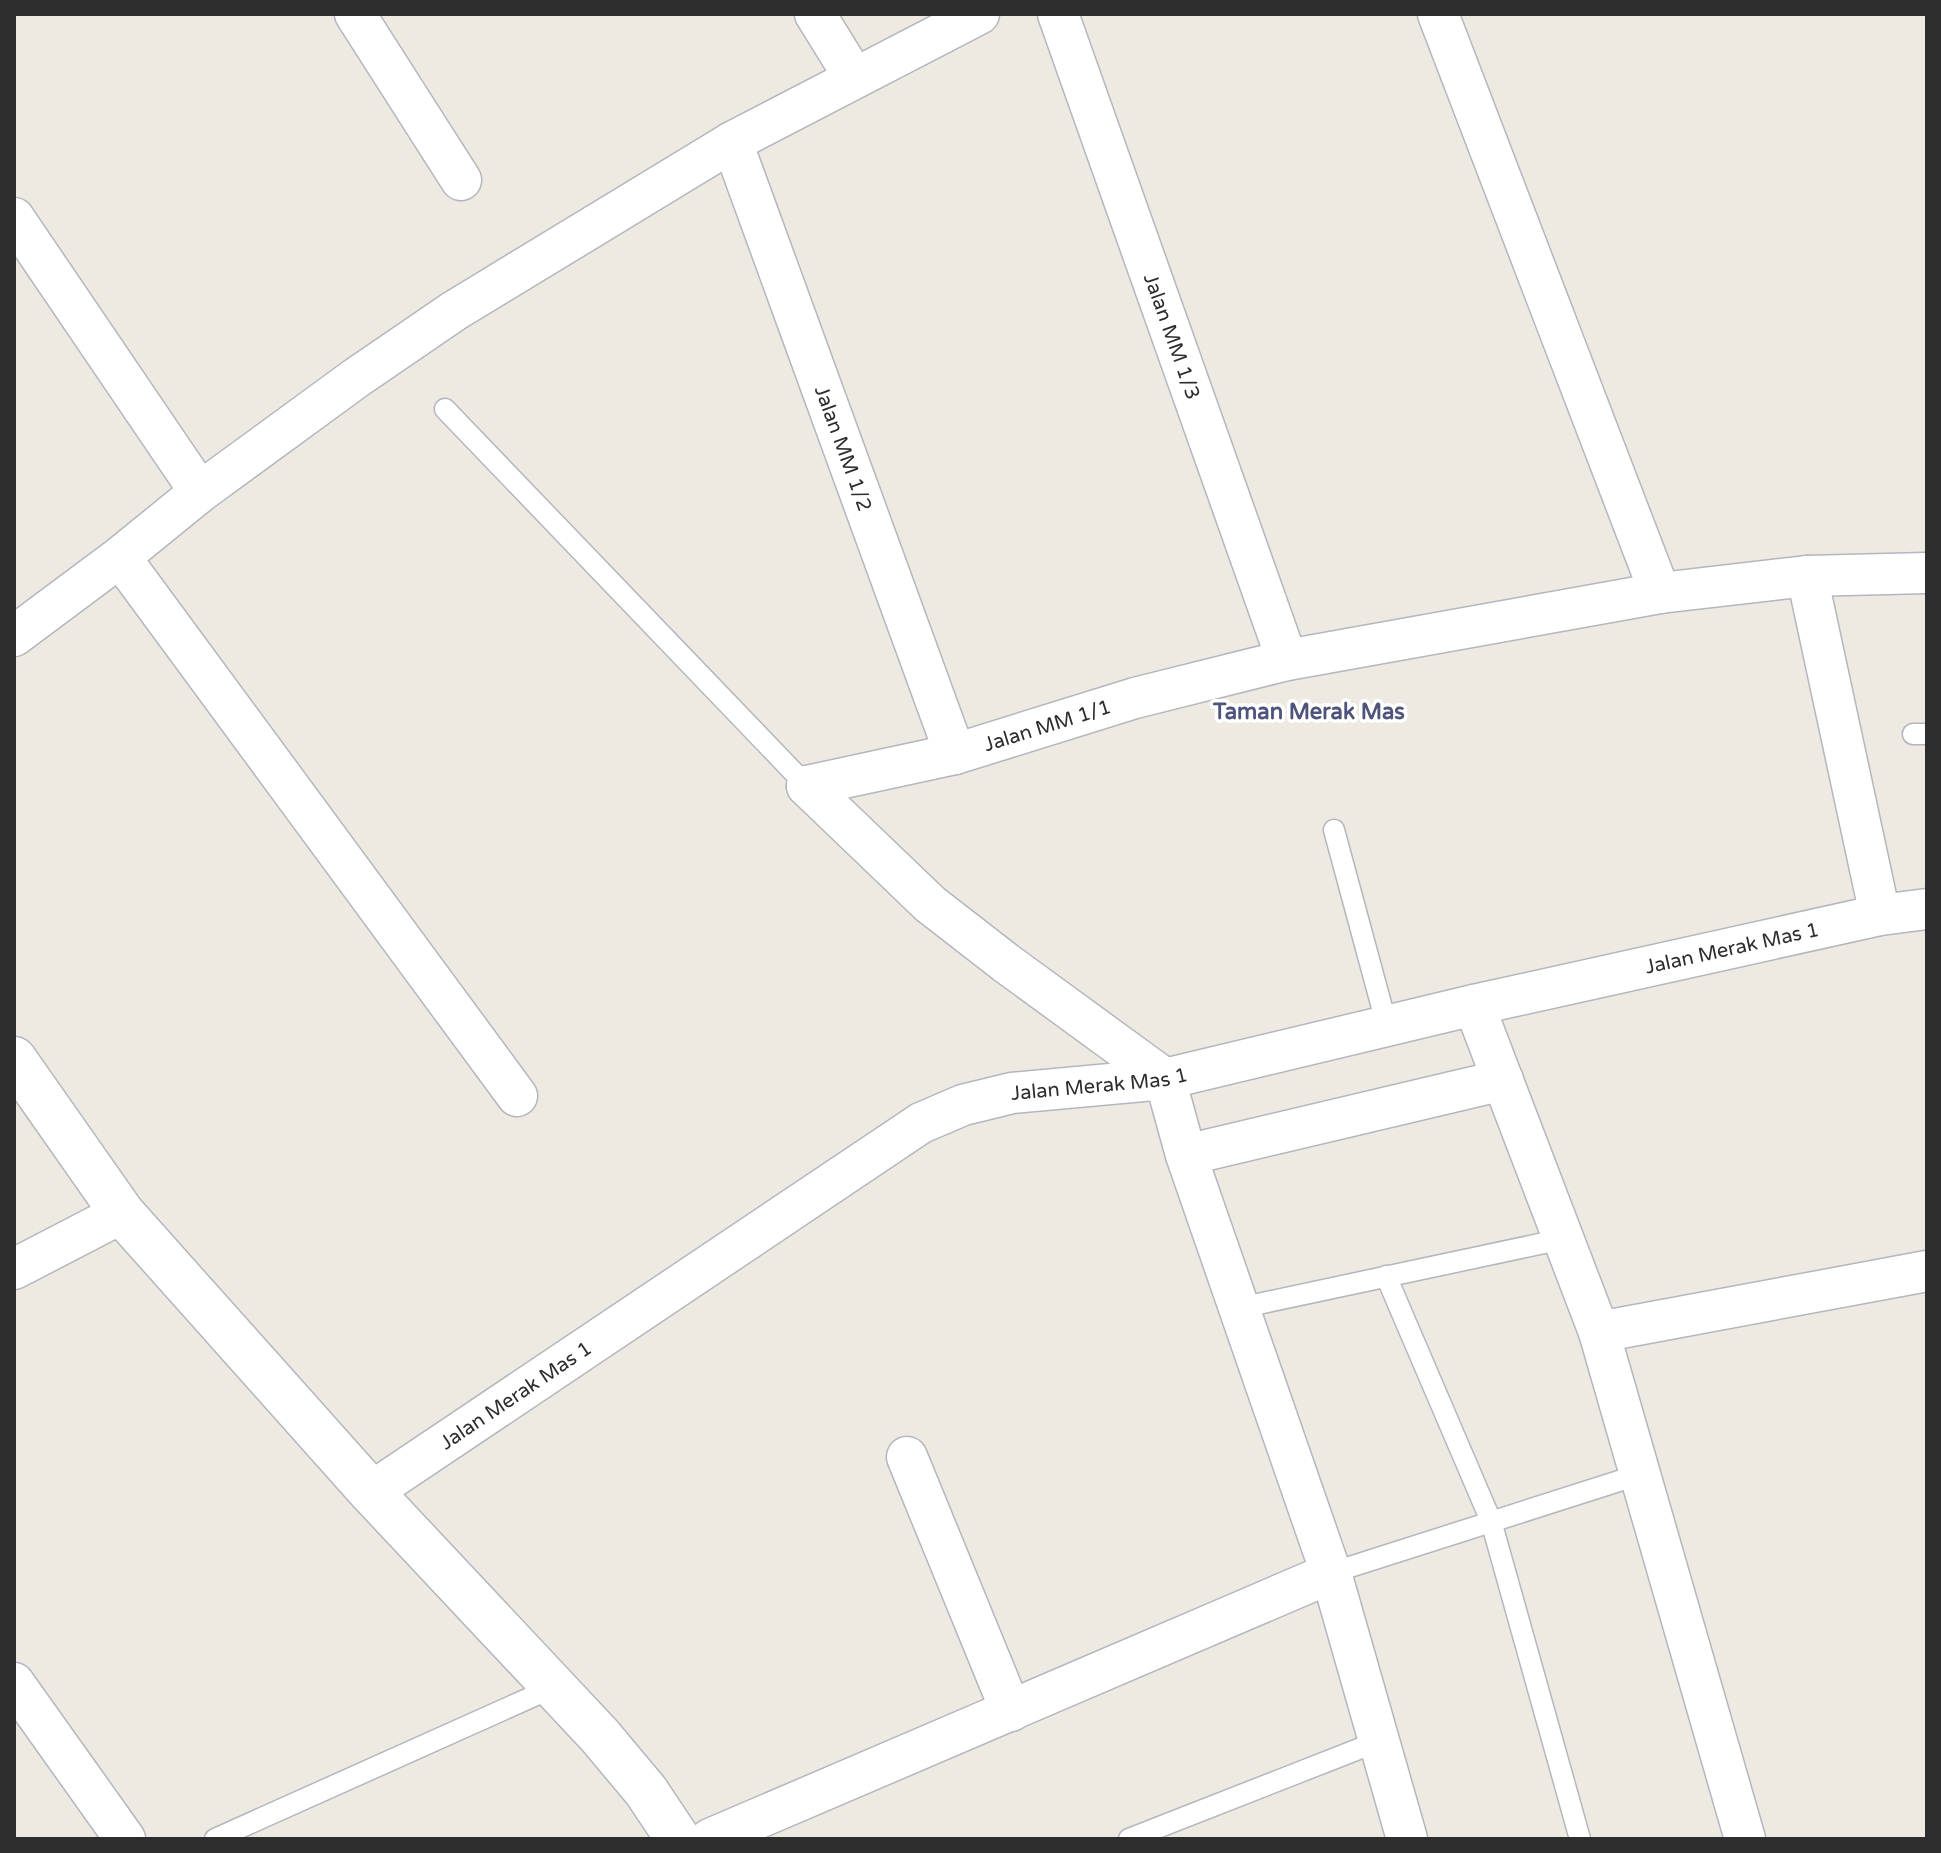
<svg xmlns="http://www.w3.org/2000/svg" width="1941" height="1853" font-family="'Varela Round',sans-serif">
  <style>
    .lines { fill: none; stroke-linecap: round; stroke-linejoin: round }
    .service-casing { stroke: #b4b6c0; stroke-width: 23 }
    .minor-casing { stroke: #b4b6c0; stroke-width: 43 }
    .tertiary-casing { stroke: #b4b6c0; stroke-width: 47 }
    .service { stroke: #fff; stroke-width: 20 }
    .minor { stroke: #fff; stroke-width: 40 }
    .tertiary { stroke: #fff; stroke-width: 44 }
    .labels { text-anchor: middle; stroke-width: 7; stroke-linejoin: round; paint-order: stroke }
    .street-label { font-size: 20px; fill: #2d2d2d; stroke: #fff }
    .neighbourhood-label { font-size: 22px; font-weight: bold; fill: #4f547d; stroke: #fff }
  </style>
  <rect width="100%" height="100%" fill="#eee9e1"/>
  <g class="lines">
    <defs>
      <g id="service">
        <polyline points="445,409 807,786"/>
        <polyline points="1913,734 1927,734"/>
        <polyline points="1334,830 1387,1026"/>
        <polyline points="1386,1276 1491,1521 1580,1839"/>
        <polyline points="1239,1308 1563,1239"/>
        <polyline points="1331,1573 1641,1474"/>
        <polyline points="215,1839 554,1687"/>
        <polyline points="1129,1839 1379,1741"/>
      </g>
      <g id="minor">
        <polyline points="355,14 461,180"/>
        <polyline points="815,14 854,77"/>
        <path id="s1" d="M1058 14 1287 660"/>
        <polyline points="1438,14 1660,593"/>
        <path id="s2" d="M732 142 955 754"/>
        <polyline points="14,218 200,492"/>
        <polyline points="120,557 517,1096"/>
        <polyline points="1807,576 1880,915"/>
        <polyline points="14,636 120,557 200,492 356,378 454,311 732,142 979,14"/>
        <polyline points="807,786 930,904 1006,963 1165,1079 1186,1155 1331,1573 1407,1839"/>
        <path id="s3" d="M807 786 955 754 1135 698 1287 660 1660 593 1807 576 1927 573"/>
        <polyline points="1474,1005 1599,1332 1745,1839"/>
        <polyline points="1186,1155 1503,1080"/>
        <polyline points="14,1269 122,1213"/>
        <polyline points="1599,1332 1927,1271"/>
        <polyline points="907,1457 1011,1711"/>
        <path id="s4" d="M371 1492 921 1123 963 1105 1012 1093 1165 1079 1474 1005 1880 915 1927 909"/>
        <polyline points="14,1683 125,1839"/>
        <polyline points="710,1839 1331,1573"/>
      </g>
      <polyline id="tertiary" points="14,1059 122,1213 371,1492 600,1736 646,1791 678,1839"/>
    </defs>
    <!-- service casing -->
    <use href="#service" class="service-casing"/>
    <!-- minor casing -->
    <use href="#minor" class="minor-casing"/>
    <!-- tertiary casing -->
    <use href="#tertiary" class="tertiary-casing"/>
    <!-- service -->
    <use href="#service" class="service"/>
    <!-- minor -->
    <use href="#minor" class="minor"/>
    <!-- tertiary -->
    <use href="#tertiary" class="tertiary"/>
  </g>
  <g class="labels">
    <!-- street labels -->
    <g class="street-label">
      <text dy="7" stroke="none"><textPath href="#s1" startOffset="342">Jalan MM 1/3</textPath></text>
      <text dy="7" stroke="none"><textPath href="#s2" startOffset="326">Jalan MM 1/2</textPath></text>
      <text dy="7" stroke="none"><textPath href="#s3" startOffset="248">Jalan MM 1/1</textPath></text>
      <text dy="7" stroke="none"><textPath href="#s4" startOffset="1494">Jalan Merak Mas 1</textPath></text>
      <text dy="7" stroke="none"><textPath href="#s4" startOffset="846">Jalan Merak Mas 1</textPath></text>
      <text dy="7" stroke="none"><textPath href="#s4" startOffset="174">Jalan Merak Mas 1</textPath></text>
    </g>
    <!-- neighbourhood labels -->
    <g class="neighbourhood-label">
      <text x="1309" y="719">Taman Merak Mas</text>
    </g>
  </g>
  <!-- border -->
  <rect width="1941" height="1853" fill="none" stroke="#2d2d2d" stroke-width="32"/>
</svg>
